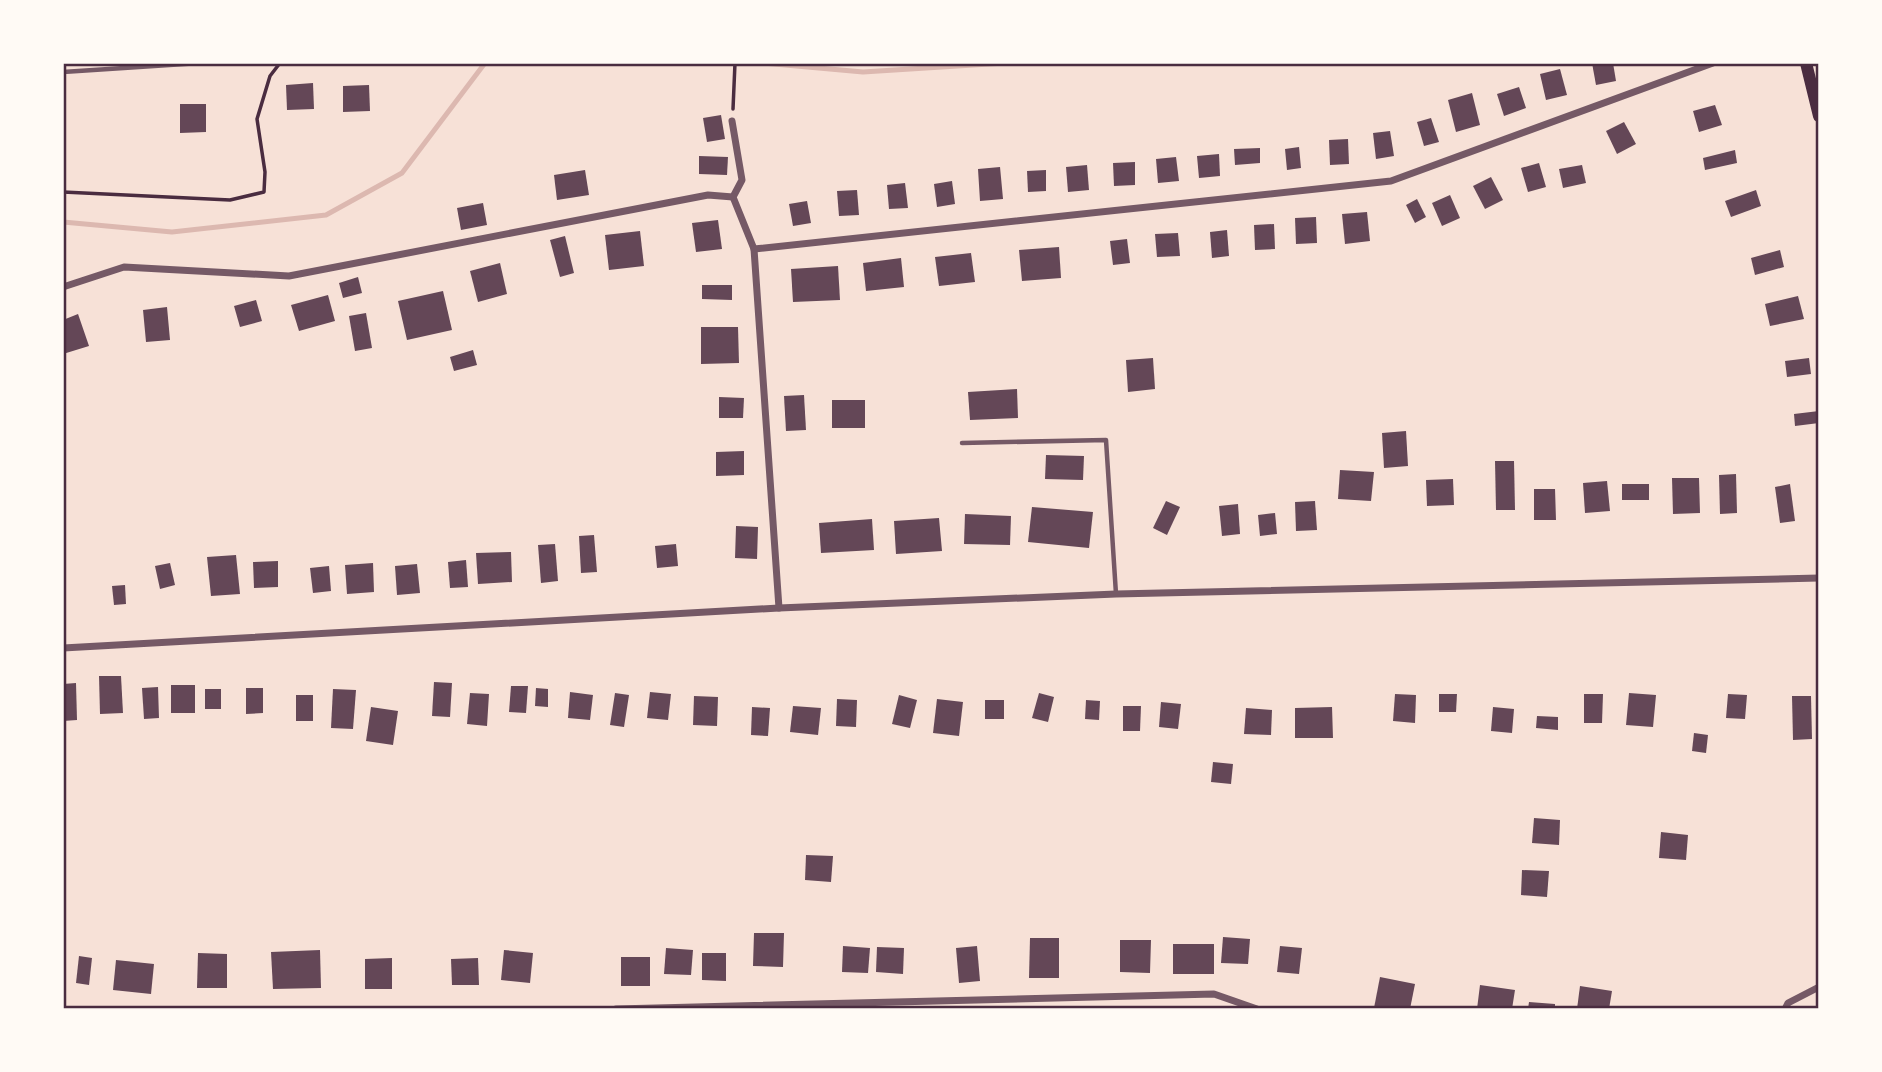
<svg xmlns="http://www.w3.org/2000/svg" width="1882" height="1072" font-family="Montserrat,sans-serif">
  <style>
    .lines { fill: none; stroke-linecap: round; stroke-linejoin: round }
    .stream { stroke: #dcb8b0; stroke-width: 5 }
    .building { fill: #644757 }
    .path { stroke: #4a2c40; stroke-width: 3.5 }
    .service { stroke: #755966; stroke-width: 4.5 }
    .minor { stroke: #755966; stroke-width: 7 }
    .secondary { stroke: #4a2c40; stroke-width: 12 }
    .neatline { fill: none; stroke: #4a2c40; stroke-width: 2.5 }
  </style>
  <rect width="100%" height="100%" fill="#f7e1d7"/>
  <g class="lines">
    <!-- stream -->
    <g class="stream">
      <polyline points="763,63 863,72 1005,63"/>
      <polyline points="63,222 172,232 326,215 402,173 485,63"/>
    </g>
  </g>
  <!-- building -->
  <g class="building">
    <polygon points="1592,63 1613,63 1616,81 1596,85"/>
    <polygon points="1560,69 1567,95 1546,100 1540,74"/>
    <polygon points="313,83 314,109 287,110 286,85"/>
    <polygon points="369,85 370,111 343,112 343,86"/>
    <polygon points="1519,87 1526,108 1504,116 1497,94"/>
    <polygon points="1472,93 1480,125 1456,132 1448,100"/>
    <polygon points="180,104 206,104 206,132 180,133"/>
    <polygon points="1715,105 1722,125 1699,132 1693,111"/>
    <polygon points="721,115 725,139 707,142 703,118"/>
    <polygon points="1431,118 1439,142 1424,146 1417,122"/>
    <polygon points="1624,122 1636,144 1617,154 1606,131"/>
    <polygon points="1390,131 1394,156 1376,159 1373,133"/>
    <polygon points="1348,139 1349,164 1330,165 1329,140"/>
    <polygon points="1299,147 1301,168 1287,170 1285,149"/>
    <polygon points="1260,148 1260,163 1235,165 1234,149"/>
    <polygon points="1735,150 1737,163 1705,170 1703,158"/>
    <polygon points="1219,154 1220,176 1199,178 1197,156"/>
    <polygon points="699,156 728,157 727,175 699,174"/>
    <polygon points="1176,157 1179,181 1158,183 1156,159"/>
    <polygon points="1135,162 1135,185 1114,186 1113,163"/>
    <polygon points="1539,163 1546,187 1528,192 1521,168"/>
    <polygon points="1087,165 1089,190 1068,192 1066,167"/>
    <polygon points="1582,165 1586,183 1563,188 1559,169"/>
    <polygon points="1000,167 1003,199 980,201 978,169"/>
    <polygon points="585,170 589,195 557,200 554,175"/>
    <polygon points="1046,170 1046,191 1028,192 1027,171"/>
    <polygon points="1491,177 1503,200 1485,209 1473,186"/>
    <polygon points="952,181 955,204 937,207 934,184"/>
    <polygon points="905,183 908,208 889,209 887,185"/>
    <polygon points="857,190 859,215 839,216 837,191"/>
    <polygon points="1756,190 1761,206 1731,217 1725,201"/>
    <polygon points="1450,195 1460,218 1442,226 1432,203"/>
    <polygon points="1417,199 1426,217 1415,223 1406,205"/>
    <polygon points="807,201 811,223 793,226 789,204"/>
    <polygon points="483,203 487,225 461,230 457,208"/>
    <polygon points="1367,212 1370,241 1345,244 1342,214"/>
    <polygon points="1316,217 1317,243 1296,244 1295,218"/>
    <polygon points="718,220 722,249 696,252 692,223"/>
    <polygon points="1274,224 1275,249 1255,250 1254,225"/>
    <polygon points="1227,230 1229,256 1212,258 1210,232"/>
    <polygon points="640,231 644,266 609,270 605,235"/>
    <polygon points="1178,233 1180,256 1157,257 1155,234"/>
    <polygon points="565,236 574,273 560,277 550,240"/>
    <polygon points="1127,239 1130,263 1113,265 1110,241"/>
    <polygon points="1059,247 1061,278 1022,281 1019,250"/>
    <polygon points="1780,250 1784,267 1755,275 1751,258"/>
    <polygon points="971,253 975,282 939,286 935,257"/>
    <polygon points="901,258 904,287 866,291 863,263"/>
    <polygon points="500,263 507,294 478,302 470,271"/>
    <polygon points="838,266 840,300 793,302 791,269"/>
    <polygon points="358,277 362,293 343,298 339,283"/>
    <polygon points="702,285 732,285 732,300 702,299"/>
    <polygon points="443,291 452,330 407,340 398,301"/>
    <polygon points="328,295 335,321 299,331 291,305"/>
    <polygon points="1798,296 1804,319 1770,326 1765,304"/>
    <polygon points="256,300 262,321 240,327 234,306"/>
    <polygon points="167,307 170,340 146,342 143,310"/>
    <polygon points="366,313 372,348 355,351 349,316"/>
    <polygon points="78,314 89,346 63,354 63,320"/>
    <polygon points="701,327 738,327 739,363 701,364"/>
    <polygon points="473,350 477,365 454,371 450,357"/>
    <polygon points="1153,358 1155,389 1128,392 1126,360"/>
    <polygon points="1809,358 1811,374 1787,377 1785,361"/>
    <polygon points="1017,389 1018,418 970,420 968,392"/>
    <polygon points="804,395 806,430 786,431 784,396"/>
    <polygon points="719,397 744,398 743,418 719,418"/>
    <rect x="832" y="400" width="33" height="28"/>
    <polygon points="1819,411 1819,423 1795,426 1794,414"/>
    <polygon points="1406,431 1408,466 1384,468 1382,433"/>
    <polygon points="744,451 744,475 716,476 716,452"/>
    <polygon points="1046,455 1084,456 1083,480 1045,479"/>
    <polygon points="1495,461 1514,461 1515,510 1496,510"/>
    <polygon points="1340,470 1374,472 1371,501 1338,499"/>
    <polygon points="1736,474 1737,513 1720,514 1719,475"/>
    <polygon points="1672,478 1699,478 1700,513 1673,514"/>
    <polygon points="1453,479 1454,505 1427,506 1426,480"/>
    <polygon points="1607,481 1610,511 1585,513 1583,483"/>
    <rect x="1622" y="484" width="27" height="16"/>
    <polygon points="1790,484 1795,521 1780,523 1775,487"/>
    <polygon points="1534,489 1555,489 1556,520 1534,520"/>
    <polygon points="1166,501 1180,507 1167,535 1153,528"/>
    <polygon points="1315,501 1317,530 1296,531 1295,502"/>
    <polygon points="1238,504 1240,534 1222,536 1219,506"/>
    <polygon points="1032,507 1093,512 1089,548 1028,542"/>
    <polygon points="1275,513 1277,534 1260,536 1258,515"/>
    <polygon points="965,514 1011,516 1010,545 964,544"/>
    <polygon points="939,518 942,551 896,554 894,521"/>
    <polygon points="872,519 874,550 821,553 819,523"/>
    <polygon points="736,526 758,527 757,559 735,558"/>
    <polygon points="594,535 597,572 581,573 579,536"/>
    <polygon points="555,544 558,581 541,583 538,545"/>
    <polygon points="676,544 678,566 657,568 655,546"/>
    <polygon points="511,552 512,582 478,584 476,553"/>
    <polygon points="236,555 240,594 211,596 207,557"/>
    <polygon points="466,560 468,587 450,588 448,562"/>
    <polygon points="278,561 278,587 254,588 253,562"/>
    <polygon points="170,563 175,585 160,589 155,566"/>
    <polygon points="373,563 374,592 347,594 345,565"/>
    <polygon points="417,564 420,593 397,595 395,566"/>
    <polygon points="329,566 331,591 313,593 310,568"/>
    <polygon points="125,585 126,604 114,605 112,586"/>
    <polygon points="99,676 121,676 123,713 100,714"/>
    <polygon points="434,682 452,683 450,717 432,716"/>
    <polygon points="76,683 77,720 63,721 63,684"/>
    <rect x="171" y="685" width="24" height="28"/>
    <polygon points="511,686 528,686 526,713 509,712"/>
    <polygon points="158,687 159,718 144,719 142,688"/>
    <polygon points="246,688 263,688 263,713 246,714"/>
    <polygon points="536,688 548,689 548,707 535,706"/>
    <rect x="205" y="689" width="16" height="20"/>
    <polygon points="333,689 356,690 353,729 331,728"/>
    <polygon points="570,692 593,695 590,720 568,718"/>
    <polygon points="650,692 671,694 668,720 647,718"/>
    <polygon points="470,693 489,694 487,726 467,724"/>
    <polygon points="615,693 629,695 624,727 610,725"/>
    <polygon points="1039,693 1054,697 1048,722 1032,718"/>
    <polygon points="1629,693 1656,695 1653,727 1626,725"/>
    <polygon points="1395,694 1416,695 1415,723 1393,721"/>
    <polygon points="1439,694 1457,694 1456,712 1439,712"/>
    <polygon points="1584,694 1603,694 1602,723 1584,723"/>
    <polygon points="1728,694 1747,695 1745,719 1726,718"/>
    <rect x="296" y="695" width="17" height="26"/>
    <polygon points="899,695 917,700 910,728 892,724"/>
    <polygon points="694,696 718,697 717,726 693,725"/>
    <polygon points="1792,696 1811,696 1812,739 1793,740"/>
    <polygon points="837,699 857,700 856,727 836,726"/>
    <polygon points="937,699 963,702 959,736 933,733"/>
    <rect x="985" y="700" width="19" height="19"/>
    <polygon points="1086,700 1100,701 1099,720 1085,719"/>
    <polygon points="1161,702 1181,704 1178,729 1159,727"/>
    <polygon points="793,706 821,708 818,735 790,732"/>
    <polygon points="1123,706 1141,706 1140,731 1123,731"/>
    <polygon points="371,707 398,711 393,745 366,741"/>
    <polygon points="752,707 770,708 768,736 751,735"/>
    <polygon points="1332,707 1333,738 1295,738 1295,708"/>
    <polygon points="1493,707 1514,709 1512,733 1491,731"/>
    <polygon points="1246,708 1272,710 1271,735 1244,734"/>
    <polygon points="1537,716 1558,717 1558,730 1536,728"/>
    <polygon points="1694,733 1708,735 1706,753 1692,751"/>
    <polygon points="1213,762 1233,764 1231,784 1211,782"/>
    <polygon points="1534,818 1560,820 1559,845 1532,843"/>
    <polygon points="1661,832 1688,835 1686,860 1659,858"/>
    <polygon points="806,855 833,856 831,882 805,880"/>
    <polygon points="1522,870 1549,871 1547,897 1521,895"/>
    <polygon points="754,933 784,933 783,967 753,966"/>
    <polygon points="1223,937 1250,939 1248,964 1221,963"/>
    <polygon points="1030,938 1059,938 1059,978 1029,978"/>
    <polygon points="1120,940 1151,940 1150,973 1120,972"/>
    <rect x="1173" y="944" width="41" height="30"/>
    <polygon points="843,946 870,948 868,973 842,972"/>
    <polygon points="977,946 980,981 959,983 956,948"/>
    <polygon points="1280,946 1302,948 1299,974 1277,972"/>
    <polygon points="877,947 904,948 903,974 876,972"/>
    <polygon points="666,948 693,950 691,975 664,974"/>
    <polygon points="320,950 321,988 273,989 271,952"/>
    <polygon points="504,950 533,953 530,983 501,980"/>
    <polygon points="198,953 227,954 227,988 197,988"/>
    <polygon points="702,953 726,953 726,981 702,980"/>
    <polygon points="79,956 92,958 89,985 76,983"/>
    <rect x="621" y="957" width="29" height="29"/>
    <polygon points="392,958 392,989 365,989 365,959"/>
    <polygon points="478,958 479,985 452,985 451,959"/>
    <polygon points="116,960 154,964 151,994 113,990"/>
    <polygon points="1380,977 1415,984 1410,1009 1374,1008"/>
    <polygon points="1480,985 1515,990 1512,1009 1477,1009"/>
    <polygon points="1580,986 1612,991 1609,1009 1577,1009"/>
    <polygon points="1529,1002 1555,1004 1555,1009 1528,1009"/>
  </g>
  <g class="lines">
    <!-- path -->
    <g class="path">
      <polyline points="733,109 735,63"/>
      <polyline points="63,192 230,200 264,192 265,172 257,119 270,76 280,63"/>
    </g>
    <!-- service -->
    <g class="service">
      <polyline points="63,72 200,63"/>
      <polyline points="962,443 1106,440 1116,594"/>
    </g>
    <!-- minor -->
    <g class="minor">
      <polyline points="732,121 742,180 733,197 754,249 779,608"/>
      <polyline points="754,249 1391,181 1713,63"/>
      <polyline points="63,287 124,267 289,276 708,195 733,197"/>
      <polyline points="63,648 779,608 1116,594 1819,578"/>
      <polyline points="616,1009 1214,994 1257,1009"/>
      <polyline points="1785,1009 1788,1003 1819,987"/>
    </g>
    <!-- secondary -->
    <polyline class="secondary" points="1806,63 1819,116"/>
  </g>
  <!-- border -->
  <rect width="1882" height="1072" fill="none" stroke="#fffaf5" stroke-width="130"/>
  <rect x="65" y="65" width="1752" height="942" class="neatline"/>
</svg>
